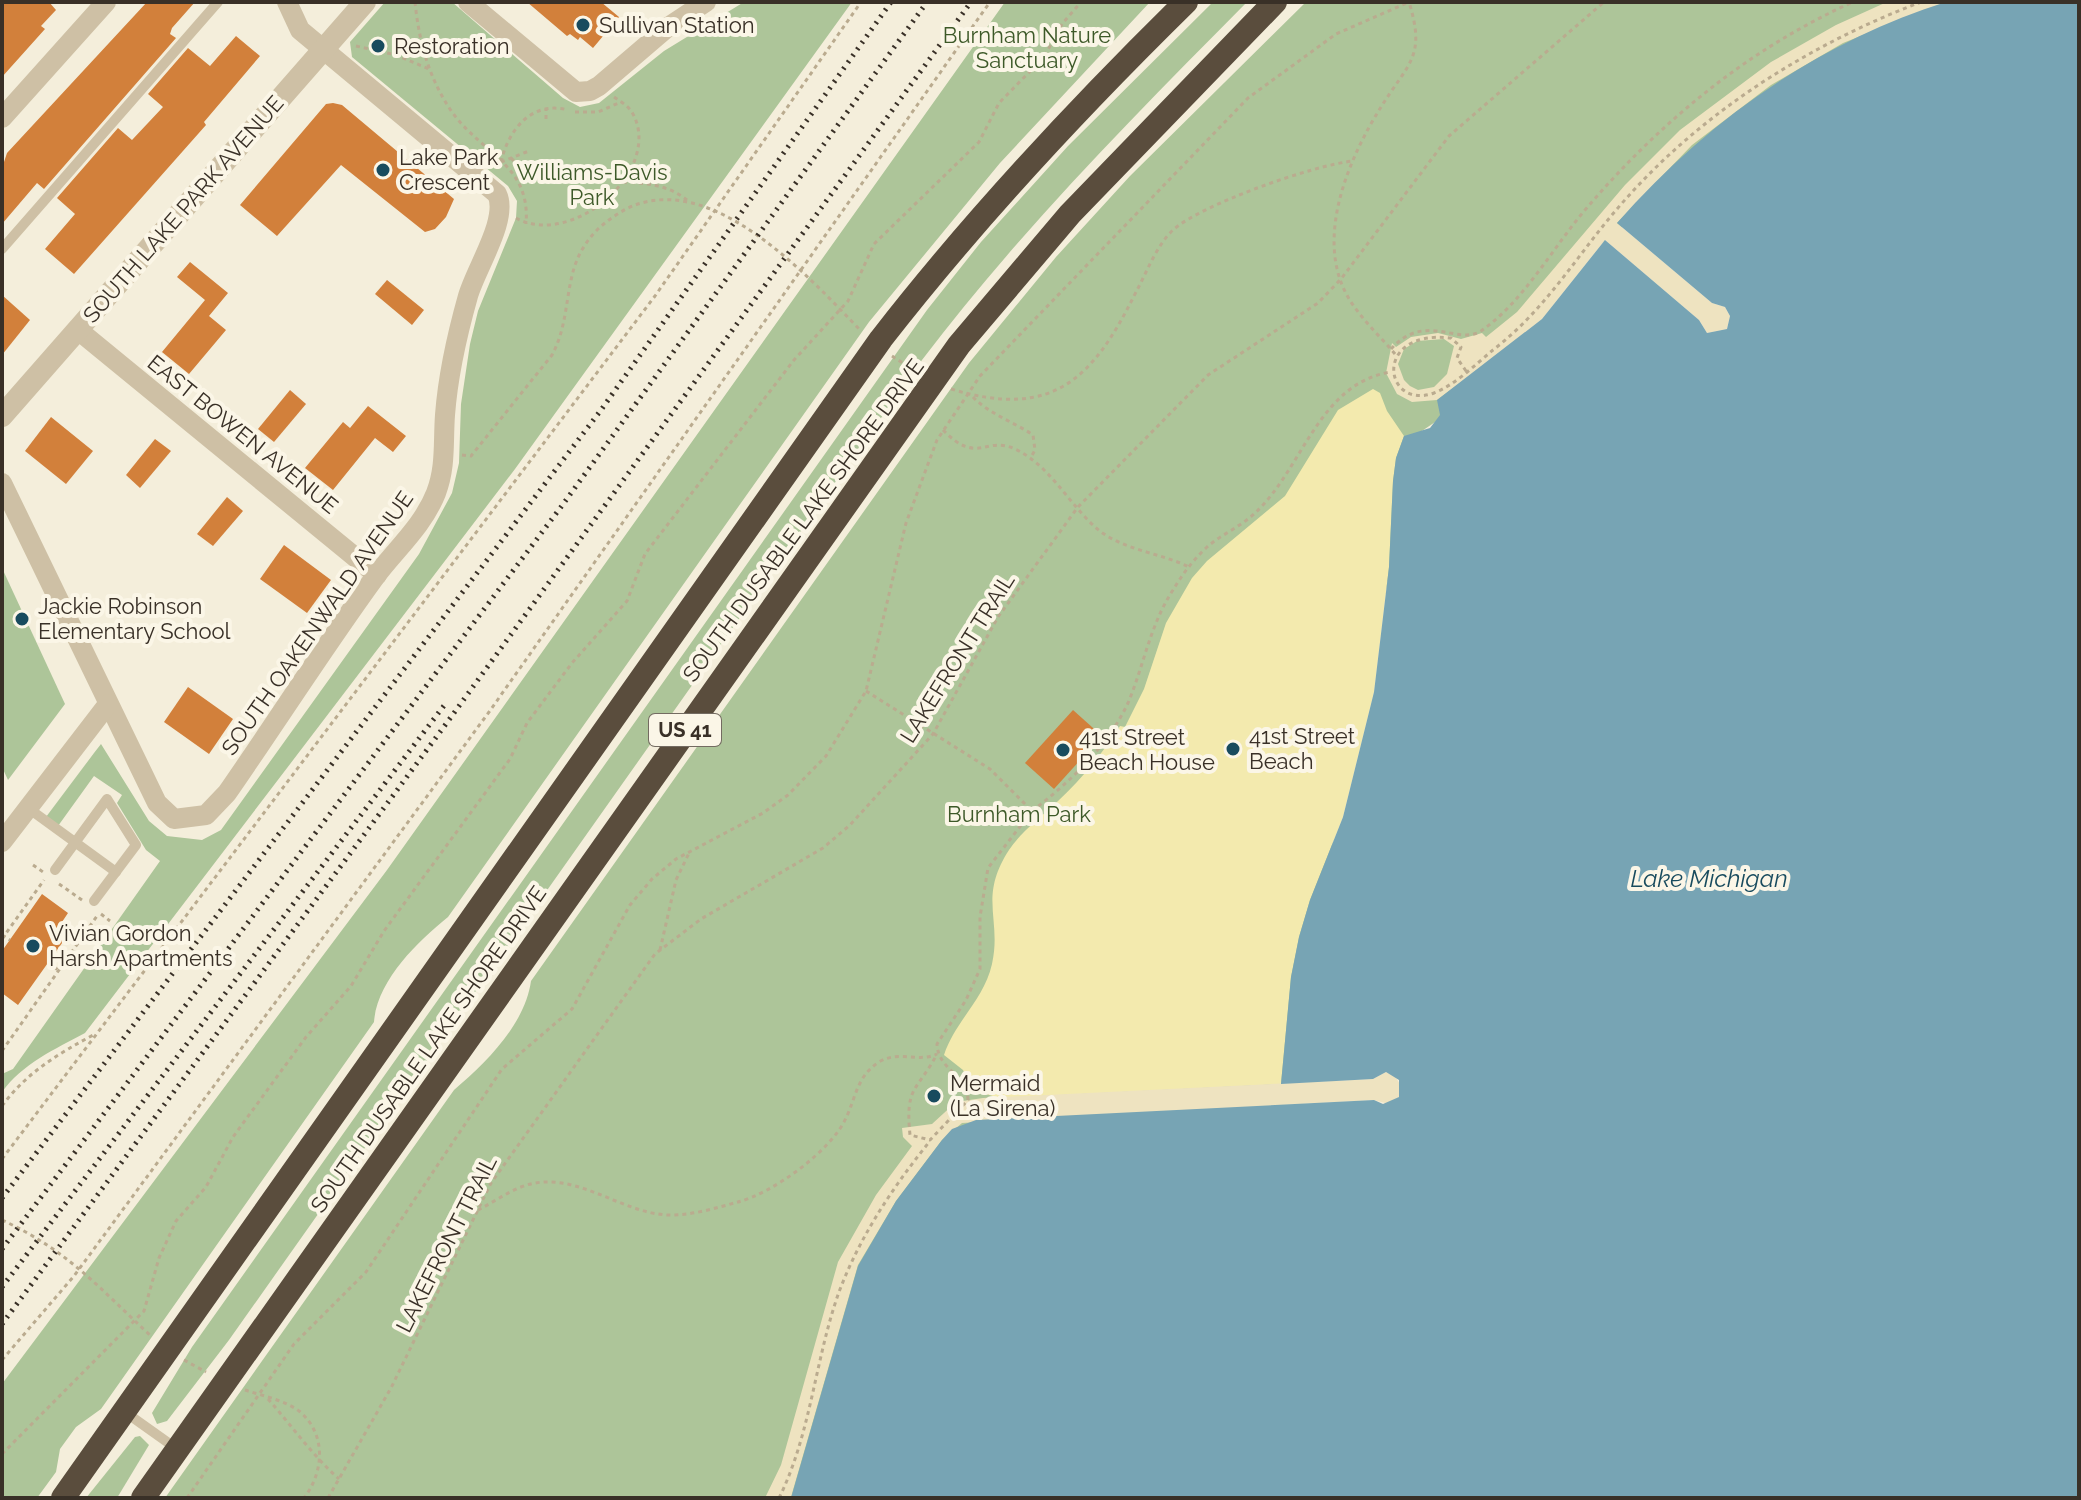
<svg xmlns="http://www.w3.org/2000/svg" width="2081" height="1500" font-family="Raleway,sans-serif">
  <style>
    .green { fill: #adc599 }
    .sand { fill: #f3eaae }
    .plaza { fill: #eee3c0; fill-rule: evenodd }
    .water { fill: #77a4b4 }
    .building { fill: #d2803b }
    .lines { fill: none; stroke-linecap: round; stroke-linejoin: round }
    .path { stroke: #baab8f; stroke-width: 3; stroke-dasharray: 4 4; stroke-linecap: butt }
    .service { stroke: #cec0a5; stroke-width: 10 }
    .minor { stroke: #cec0a5; stroke-width: 20 }
    .tertiary { stroke: #cec0a5; stroke-width: 22 }
    .motorway { stroke: #5a4d3d; stroke-width: 24 }
    .rail { stroke: #393027; stroke-width: 5; stroke-dasharray: 2 6; stroke-linecap: butt }
    .poi-dot { fill: #184b5e; stroke: #fbf6e7; stroke-width: 3 }
    .labels { text-anchor: middle; stroke-width: 8; stroke-linejoin: round; paint-order: stroke }
    .shield { fill: #fbf6e7; stroke: #736b61; stroke-width: 2 }
    .shield-label { font-size: 20px; font-weight: bold; fill: #393027 }
    .poi-label { font-size: 22px; fill: #393027; stroke: #fbf6e7; text-anchor: start }
    .park-label { font-size: 22px; fill: #3d5928; stroke: #fbf6e7 }
    .street-label { font-size: 22px; fill: #393027; stroke: #fbf6e7 }
    .water-label { font-size: 24px; font-style: italic; fill: #184b5e; stroke: #fbf6e7 }
  </style>
  <rect width="100%" height="100%" fill="#f4eedb"/>
  <!-- green -->
  <g class="green">
    <path d="M385 2H452L563 98 580 107 599 103 664 51 744 2H852L515 469 85 1033C55 1049 22 1064 2 1092V1074L13 1069 160 861 146 850 117 803 122 795 94 776 58 826 46 817 94 753 101 744 149 821 167 836 202 840 221 830 419 554 452 493 459 463 461 404 470 344 478 311 516 218 517 201 508 186 352 57 350 42Z"/>
    <path d="M1005 2H1150L1000 163 869 322 448 917C417 942 377 981 374 1022L101 1409 76 1427 60 1449 56 1472 37 1498H2V1384L387 870Z"/>
    <path d="M1213 2H1247C1133 117 1020 231 922 360L229 1340 167 1421 157 1424 152 1413 192 1347 927 310 981 242 1068 146Z"/>
    <path d="M1306 2H1946L1904 17 1605 240 1486 364 1438 420 1419 433 1282 1084 976 1120 791 1498H165L454 1090C487 1062 525 1024 531 981L969 363 1056 257 1130 176Z"/>
    <polygon points="2,568 65,704 8,780 2,767"/>
    <polygon points="140,1436 149,1445 117,1498 86,1498 135,1437"/>
  </g>
  <!-- sand -->
  <path class="sand" d="M1373 389 1380 393 1387 411 1404 436 1396 458 1393 481 1389 567 1374 692 1343 817 1310 900 1299 937 1291 977 1281 1084 999 1098 973 1090 963 1070 944 1055C955 1021 984 1000 992 964 1002 919 978 898 1009 850 1022 831 1040 818 1057 802 1081 780 1102 754 1120 726L1125 727 1144 689 1166 623 1192 578 1207 561 1285 496 1338 410Z"/>
  <!-- plaza -->
  <g class="plaza">
    <path d="M1887 2H1946L1843 43 1771 85 1692 145 1617 223 1712 303 1725 307 1730 316 1727 329 1707 333 1699 320 1605 240 1542 319 1486 364 1437 400 1412 402 1397 394 1386 373 1392 343 1396 347 1411 337 1438 333 1461 339 1482 333 1486 337 1517 312 1625 185 1680 130 1771 62 1836 25ZM1444 339 1454 346 1447 374 1434 387 1418 390 1410 386 1404 380 1398 364 1404 349 1417 341Z"/>
    <polygon points="1386,1072 1395,1076 1401,1086 1399,1097 1389,1104 1374,1100 962,1123 942,1140 896,1201 858,1265 791,1497 765,1498 781,1465 838,1262 876,1195 912,1146 903,1137 902,1128 932,1124 956,1102 983,1098 1373,1079"/>
  </g>
  <!-- water -->
  <path class="water" d="M1946 2H2079V1498H791L858 1266 896 1201 942 1140 952 1129 976 1120 1374 1100 1383 1104 1399 1097V1080L1386 1072 1373 1079 1281 1084 1291 977 1299 937 1310 900 1343 817 1374 692 1389 567 1393 481 1396 458 1404 436 1430 428 1440 415 1437 400 1542 319 1605 240 1699 320 1707 333 1727 329 1730 316 1725 307 1712 303 1617 223C1706 122 1816 43 1946 2Z"/>
  <!-- building -->
  <g class="building">
    <polygon points="2,2 49,2 56,10 41,26 45,29 2,77"/>
    <polygon points="147,2 195,2 172,28 170,34 176,38 44,189 37,183 2,224 2,168 7,153"/>
    <polygon points="527,2 601,2 619,17 593,48 580,37 578,40 570,34 567,36"/>
    <polygon points="236,36 260,56 204,122 206,125 74,274 45,249 75,214 57,198 118,128 132,140 163,107 148,94 188,48 210,66"/>
    <polygon points="333,103 342,105 454,199 446,217 435,229 425,232 341,165 277,236 240,205 326,104"/>
    <polygon points="190,262 228,293 209,316 226,330 189,374 162,352 205,300 177,277"/>
    <polygon points="387,280 424,310 412,325 375,294"/>
    <polygon points="2,295 30,320 2,355"/>
    <polygon points="290,390 306,404 274,442 258,429"/>
    <polygon points="368,406 406,436 393,452 375,438 333,490 305,468 343,422 350,428"/>
    <polygon points="51,417 93,451 66,484 25,451"/>
    <polygon points="155,439 171,451 140,488 126,475"/>
    <polygon points="227,497 243,511 213,546 197,534"/>
    <polygon points="284,545 331,580 307,613 260,579"/>
    <polygon points="188,687 233,719 209,754 164,722"/>
    <polygon points="1073,710 1102,736 1054,789 1025,763"/>
    <polygon points="42,894 68,913 62,922 72,929 18,1005 2,993 2,951"/>
  </g>
  <g class="lines">
    <!-- path -->
    <g class="path">
      <path d="M415 2C419 42 429 79 452 112 482 154 531 165 526 224"/>
      <polyline points="356,46 396,55 429,69"/>
      <polyline points="575,112 598,112 621,102"/>
      <polyline points="546,119 546,109"/>
      <polyline points="511,158 527,174 536,173 542,164"/>
      <path d="M501 162C508 131 531 100 568 110"/>
      <polyline points="501,162 529,151"/>
      <path d="M623 182C647 183 668 185 687 200"/>
      <path d="M516 218C573 249 663 170 633 114 629 106 621 102 614 97"/>
      <path d="M1391 349C1425 311 1458 346 1481 331 1523 302 1552 249 1585 210 1659 123 1748 49 1853 2"/>
      <path d="M1395 354C1380 336 1360 318 1348 297 1314 238 1349 158 1381 107 1409 62 1426 57 1409 2"/>
      <polyline points="892,356 915,371"/>
      <path d="M1466 371 1457 358 1461 347 1451 338C1371 329 1384 411 1434 393 1455 385 1476 364 1493 350 1545 310 1576 257 1617 209 1697 115 1807 45 1921 2"/>
      <path d="M951 389C1053 420 1093 379 1136 292 1147 272 1156 246 1173 230 1202 204 1314 165 1353 161"/>
      <path d="M973 397C989 414 1014 422 1033 435L1035 450 1031 457"/>
      <path d="M943 430C978 466 985 435 1015 449 1049 465 1067 501 1094 526 1119 550 1159 552 1189 567"/>
      <path d="M462 455 471 456 552 355C572 318 563 277 585 245 595 229 610 218 626 209 710 167 809 277 861 331"/>
      <path d="M866 691 990 769 1032 811 988 868 980 917V969L966 1000 937 1044C938 1070 967 1074 968 1100L930 1140 910 1135C905 1085 917 1092 937 1054"/>
      <path d="M1032 811C1069 783 1108 746 1128 703 1144 665 1150 625 1173 590 1182 575 1193 560 1207 547 1222 534 1242 526 1256 512 1303 468 1319 383 1391 372"/>
      <polyline points="33,865 43,872"/>
      <polyline points="59,884 82,900"/>
      <polyline points="101,914 110,921"/>
      <polyline points="2,935 10,940"/>
      <polyline points="2,939 44,880"/>
      <polyline points="660,950 676,880 690,851"/>
      <polyline points="48,962 58,970"/>
      <polyline points="2,1051 97,916"/>
      <path d="M2 1106C27 1072 58 1054 95 1034"/>
      <polyline points="2,1159 655,296 861,2"/>
      <path d="M478 1210C492 1203 506 1193 521 1187 572 1167 617 1212 667 1215 690 1216 716 1208 738 1202 773 1193 831 1151 846 1118 856 1097 857 1076 879 1062 898 1050 919 1063 937 1054"/>
      <path d="M2 1220C69 1251 100 1289 152 1337"/>
      <polyline points="2,1360 74,1276 489,712 990,2"/>
      <polyline points="184,1360 206,1372"/>
      <path d="M245 1390C263 1396 284 1400 299 1411 327 1434 324 1472 304 1498"/>
      <path d="M268 1399C292 1426 312 1455 339 1479"/>
      <polyline points="2,1454 144,1311 159,1258 176,1221 206,1187 233,1137 306,1037 351,986 384,931 510,759 527,723 572,663 627,601 645,554 794,360 848,301 874,244 979,142 999,103 1044,57 1062,24 1081,2"/>
      <polyline points="187,1498 294,1344 366,1272 502,1069 572,1009 630,905 652,879 676,859 763,813 788,795 826,756 866,691 906,523 937,440 980,376 1248,98 1336,34 1409,2"/>
      <polyline points="328,1498 391,1388 491,1183 655,954 701,919 823,848 850,825 933,734 998,617 1078,507 1208,375 1318,303 1341,279 1449,136 1604,2"/>
      <path d="M779 1498C811 1434 815 1359 839 1292 860 1236 893 1187 930 1141"/>
    </g>
    <!-- service -->
    <g class="service">
      <polyline points="2,249 218,2"/>
      <polyline points="28,808 116,872"/>
      <polyline points="55,870 107,799 136,845 94,901"/>
      <polyline points="125,1412 177,1449"/>
    </g>
    <!-- minor -->
    <g class="minor">
      <polyline points="468,2 576,92 590,91 599,86 668,27 706,2"/>
      <polyline points="2,118 106,2"/>
      <polyline points="78,330 377,575"/>
      <path d="M2 483 157 803 174 819 206 815 227 793C277 721 324 647 375 577 396 549 423 526 436 493 446 467 443 443 445 415 448 375 457 335 468 296 476 268 509 219 497 194L300 30 287 2"/>
      <polyline points="2,842 108,704"/>
    </g>
    <!-- tertiary -->
    <polyline class="tertiary" points="2,416 365,2"/>
    <!-- motorway -->
    <g class="motorway">
      <path d="M63 1498 881 339C975 218 1077 109 1186 2"/>
      <polyline points="143,1498 959,345 1070,214 1275,2"/>
    </g>
    <!-- rail -->
    <g class="rail">
      <polyline points="2,1198 601,410 891,2"/>
      <polyline points="2,1249 561,507 927,2"/>
      <polyline points="2,1287 446,703"/>
      <polyline points="2,1324 443,728 971,2"/>
    </g>
  </g>
  <!-- markers -->
  <g class="poi-dot">
    <circle cx="583" cy="25" r="8"/>
    <circle cx="378" cy="46" r="8"/>
    <circle cx="383" cy="170" r="8"/>
    <circle cx="22" cy="619" r="8"/>
    <circle cx="1233" cy="749" r="8"/>
    <circle cx="1063" cy="750" r="8"/>
    <circle cx="33" cy="946" r="8"/>
    <circle cx="934" cy="1096" r="8"/>
  </g>
  <g class="labels">
    <!-- shield labels -->
    <rect class="shield" x="649" y="714" width="72" height="32" rx="6"/>
    <g class="shield-label">
      <text x="685" y="737">US 41</text>
    </g>
    <!-- poi labels -->
    <g class="poi-label">
      <text x="599" y="33">Sullivan Station</text>
      <text x="394" y="54">Restoration</text>
      <text x="399" y="165">Lake Park<tspan x="399" dy="25">Crescent</tspan></text>
      <text x="38" y="614">Jackie Robinson<tspan x="38" dy="25">Elementary School</tspan></text>
      <text x="1249" y="744">41st Street<tspan x="1249" dy="25">Beach</tspan></text>
      <text x="1079" y="745">41st Street<tspan x="1079" dy="25">Beach House</tspan></text>
      <text x="49" y="941">Vivian Gordon<tspan x="49" dy="25">Harsh Apartments</tspan></text>
      <text x="950" y="1091">Mermaid<tspan x="950" dy="25">(La Sirena)</tspan></text>
    </g>
    <!-- park labels -->
    <g class="park-label">
      <text x="1027" y="43">Burnham Nature<tspan x="1027" dy="25">Sanctuary</tspan></text>
      <text x="592" y="180">Williams-Davis<tspan x="592" dy="25">Park</tspan></text>
      <text x="1019" y="822">Burnham Park</text>
    </g>
    <!-- street labels -->
    <g class="street-label">
      <text transform="translate(183 209) rotate(-49)" y="8">SOUTH LAKE PARK AVENUE</text>
      <text transform="translate(243 434) rotate(39)" y="8">EAST BOWEN AVENUE</text>
      <text transform="translate(803 520) rotate(-54)" y="8">SOUTH DUSABLE LAKE SHORE DRIVE</text>
      <text transform="translate(317 623) rotate(-55)" y="8">SOUTH OAKENWALD AVENUE</text>
      <text transform="translate(957 658) rotate(-58)" y="8">LAKEFRONT TRAIL</text>
      <text transform="translate(428 1049) rotate(-55)" y="8">SOUTH DUSABLE LAKE SHORE DRIVE</text>
      <text transform="translate(446 1244) rotate(-63)" y="8">LAKEFRONT TRAIL</text>
    </g>
    <!-- water labels -->
    <g class="water-label">
      <text x="1709" y="887">Lake Michigan</text>
    </g>
  </g>
  <!-- border -->
  <rect width="2081" height="1500" fill="none" stroke="#393027" stroke-width="8"/>
</svg>
